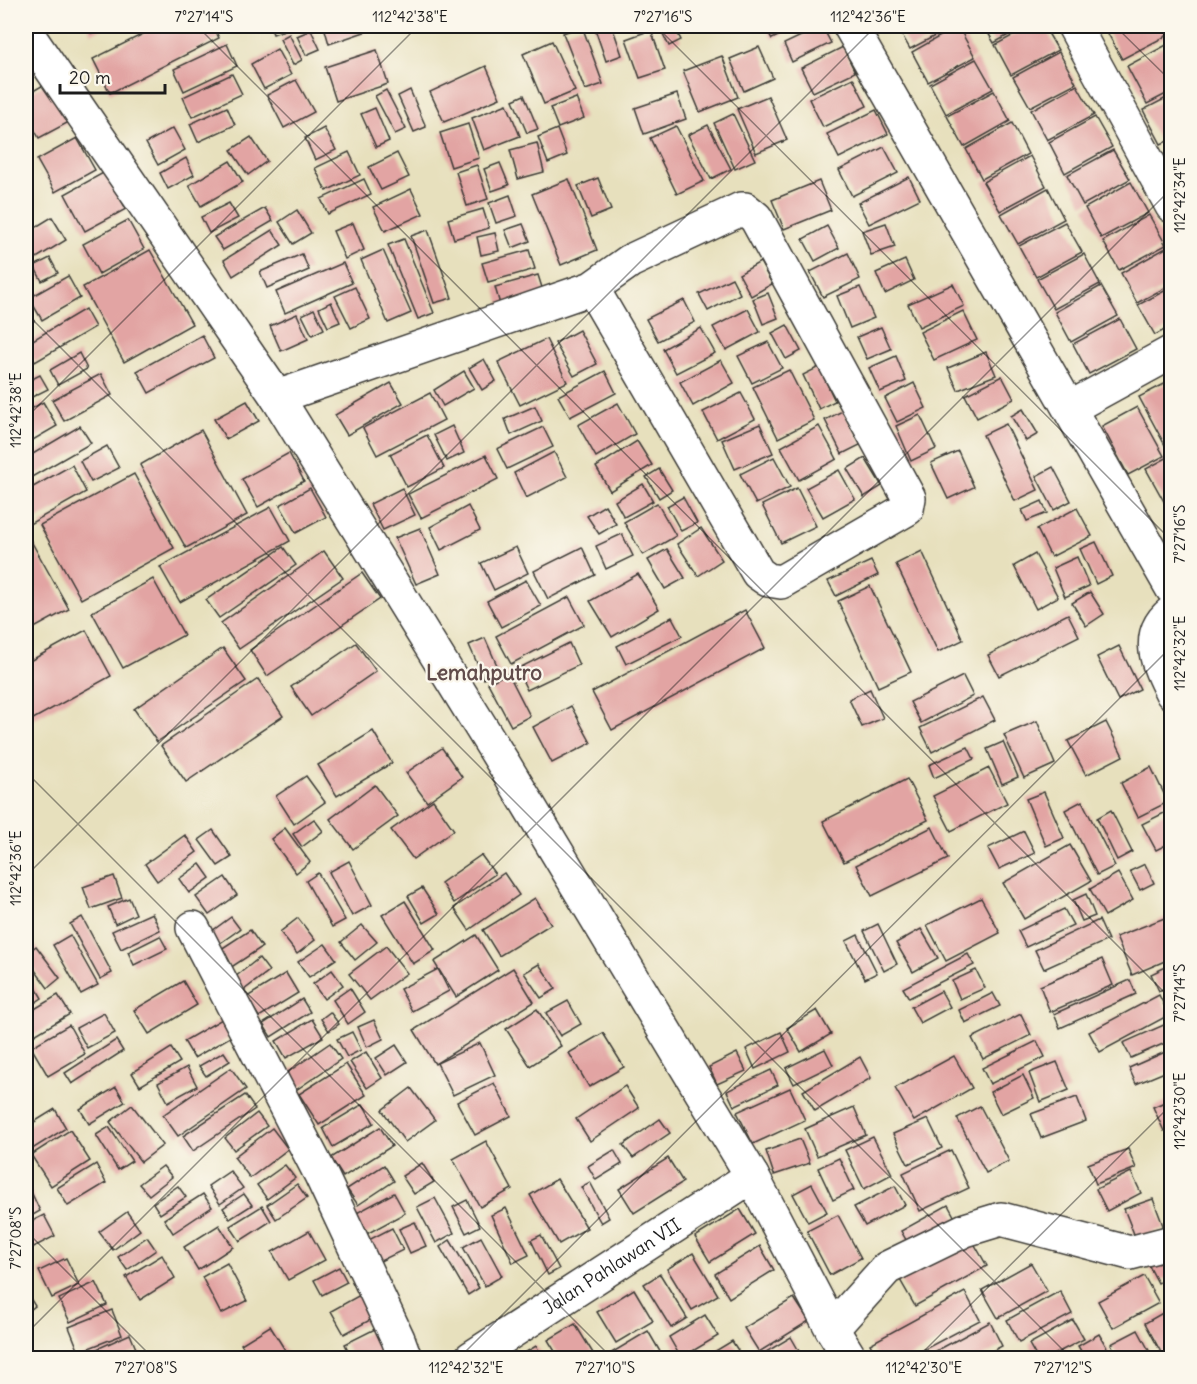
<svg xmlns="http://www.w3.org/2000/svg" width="1197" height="1384" font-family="Delius,sans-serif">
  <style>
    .building { fill: #e2a4a3 }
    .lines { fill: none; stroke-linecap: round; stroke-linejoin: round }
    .street-casing { stroke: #3a3934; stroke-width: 36 }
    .street { stroke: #fff; stroke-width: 33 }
    .ticks { fill: none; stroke: #1c1c1c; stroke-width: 1.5; stroke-opacity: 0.45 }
    .labels { text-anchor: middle; stroke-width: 4.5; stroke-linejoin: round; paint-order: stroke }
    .street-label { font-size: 18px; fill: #1c1c1c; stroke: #fbf7ec }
    .quarter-label { font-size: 21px; font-weight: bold; fill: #614c4b; stroke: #fbf7ec }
    .neatline { fill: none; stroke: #1c1c1c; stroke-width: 2 }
    .ticks-label { font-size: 15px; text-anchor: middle; fill: #1c1c1c }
  </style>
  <rect width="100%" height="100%" fill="#fbf7ec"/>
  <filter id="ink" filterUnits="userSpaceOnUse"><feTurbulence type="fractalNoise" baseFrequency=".0167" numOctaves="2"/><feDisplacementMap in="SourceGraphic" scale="12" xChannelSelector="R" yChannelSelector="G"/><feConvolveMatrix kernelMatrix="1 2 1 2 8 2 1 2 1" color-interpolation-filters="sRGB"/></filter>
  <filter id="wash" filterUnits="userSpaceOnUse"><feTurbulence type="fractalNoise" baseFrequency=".008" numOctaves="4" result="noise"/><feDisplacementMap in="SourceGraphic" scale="24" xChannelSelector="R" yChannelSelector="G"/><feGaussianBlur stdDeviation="1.35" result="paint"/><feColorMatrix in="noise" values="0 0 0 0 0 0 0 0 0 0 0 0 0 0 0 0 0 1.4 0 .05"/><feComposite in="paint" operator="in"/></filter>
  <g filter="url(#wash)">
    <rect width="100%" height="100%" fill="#e7e0bd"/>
    <g id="blocks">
      <!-- building -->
      <g class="building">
        <polygon points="88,26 110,26 91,33"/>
        <polygon points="159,26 213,26 219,38 110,93 93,59"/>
        <polygon points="270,26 296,26 273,34"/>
        <polygon points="337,26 382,26 329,44 325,30"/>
        <polygon points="582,26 603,84 585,90 563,33"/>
        <polygon points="594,26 612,26 622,55 606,61"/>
        <polygon points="659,26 674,26 681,40 669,46"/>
        <polygon points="765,26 799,26 772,39"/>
        <polygon points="822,26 831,43 792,62 784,44"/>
        <polygon points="897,26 954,26 910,49"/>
        <polygon points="958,26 975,57 928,82 912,52"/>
        <polygon points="984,26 1025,26 994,43"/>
        <polygon points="1031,26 1044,26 1058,50 1011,75 995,45"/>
        <polygon points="1113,26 1163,26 1168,35 1122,59 1106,30"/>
        <polygon points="311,30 320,49 306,55 297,36"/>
        <polygon points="651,30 665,70 640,78 626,39"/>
        <polygon points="289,34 302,60 293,65 280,39"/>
        <polygon points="552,41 575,91 544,104 523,54"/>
        <polygon points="1172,42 1172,91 1147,104 1127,66"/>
        <polygon points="227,44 237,66 184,91 174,69"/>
        <polygon points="759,47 773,78 744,91 730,59"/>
        <polygon points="843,47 855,72 813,92 801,68"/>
        <polygon points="277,49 291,75 264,89 251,64"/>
        <polygon points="377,50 388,84 336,101 325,67"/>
        <polygon points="1059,52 1076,83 1030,107 1013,77"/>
        <polygon points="722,56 738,97 700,112 683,71"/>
        <polygon points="976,59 993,89 946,114 930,84"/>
        <polygon points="486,66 500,98 444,122 430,92"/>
        <polygon points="232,74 242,94 192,117 183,97"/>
        <polygon points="853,78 867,106 823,127 809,99"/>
        <polygon points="296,80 314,112 284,128 267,95"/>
        <polygon points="47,83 69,122 39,138 26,114 26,95"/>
        <polygon points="1077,85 1094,115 1047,140 1031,110"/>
        <polygon points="386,90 406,129 395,134 375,96"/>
        <polygon points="410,90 426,127 414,132 398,96"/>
        <polygon points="994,91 1010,121 964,147 947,116"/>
        <polygon points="677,94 686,119 644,134 635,108"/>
        <polygon points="524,95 538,129 527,133 513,100"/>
        <polygon points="1172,95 1172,139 1161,144 1143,110"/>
        <polygon points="768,96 787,140 756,153 737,109"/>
        <polygon points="576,98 584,118 558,128 550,108"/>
        <polygon points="507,104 520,136 484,150 472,118"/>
        <polygon points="227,107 235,125 198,142 190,124"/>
        <polygon points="375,108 389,141 376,147 361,114"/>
        <polygon points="876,110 888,134 839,158 827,134"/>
        <polygon points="733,114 755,160 735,169 714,123"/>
        <polygon points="1095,117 1112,147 1065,173 1049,142"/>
        <polygon points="1012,123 1028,154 982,179 966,149"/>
        <polygon points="468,124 479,158 451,167 440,133"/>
        <polygon points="708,125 731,169 711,179 688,135"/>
        <polygon points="676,126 704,181 677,194 650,138"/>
        <polygon points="173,128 185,150 158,165 146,143"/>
        <polygon points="324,128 336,150 315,160 305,138"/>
        <polygon points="557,129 567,155 548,163 538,137"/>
        <polygon points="251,137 267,161 248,175 231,150"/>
        <polygon points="77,138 95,170 55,192 37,160"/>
        <polygon points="537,143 544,172 518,179 510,150"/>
        <polygon points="884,147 898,173 852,196 839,170"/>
        <polygon points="1113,150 1130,179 1083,205 1067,175"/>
        <polygon points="349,152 360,175 326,191 315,168"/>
        <polygon points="397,153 409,177 381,190 369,167"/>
        <polygon points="1030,156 1046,186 1000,211 983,182"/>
        <polygon points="186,158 194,175 168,189 160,173"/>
        <polygon points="230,161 243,182 201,206 189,185"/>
        <polygon points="500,163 509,185 492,191 484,169"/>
        <polygon points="477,165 488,199 467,206 456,172"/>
        <polygon points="105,172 126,209 85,231 65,194"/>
        <polygon points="909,177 920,199 869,224 858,203"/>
        <polygon points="598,178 611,210 591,218 578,186"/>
        <polygon points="364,179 371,194 328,214 321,199"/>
        <polygon points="569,179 597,250 561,265 532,194"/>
        <polygon points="819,181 831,210 784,229 772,200"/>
        <polygon points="1131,182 1148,213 1101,238 1085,208"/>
        <polygon points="1048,188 1064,219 1018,244 1001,214"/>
        <polygon points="411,189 423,214 385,231 373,207"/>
        <polygon points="510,195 517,216 496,223 489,203"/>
        <polygon points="26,200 33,212 26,216"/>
        <polygon points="229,203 238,218 209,233 201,217"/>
        <polygon points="265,208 273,221 223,250 214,237"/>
        <polygon points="483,209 489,228 454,239 448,219"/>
        <polygon points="297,210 311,233 293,244 279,222"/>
        <polygon points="1149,215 1166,245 1119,270 1103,241"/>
        <polygon points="52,217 66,240 30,262 26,256 26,233"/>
        <polygon points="128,220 144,249 99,274 83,244"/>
        <polygon points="1065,222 1082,252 1036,277 1019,246"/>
        <polygon points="353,223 364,250 345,259 333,231"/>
        <polygon points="886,223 895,247 871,255 862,231"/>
        <polygon points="523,224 530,241 512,248 505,230"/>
        <polygon points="827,226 839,248 815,261 803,239"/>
        <polygon points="272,230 282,245 233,276 224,260"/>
        <polygon points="428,230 452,298 434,303 411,236"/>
        <polygon points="495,233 499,251 481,255 477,237"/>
        <polygon points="404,239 434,313 418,319 388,245"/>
        <polygon points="1166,248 1172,256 1172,284 1137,303 1121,273"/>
        <polygon points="150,250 192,324 124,362 83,287"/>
        <polygon points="383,250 411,313 388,323 361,260"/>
        <polygon points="529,250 535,269 488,282 482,263"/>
        <polygon points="848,253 860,279 823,297 810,272"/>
        <polygon points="302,254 309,270 267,288 260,272"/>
        <polygon points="1084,254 1100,284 1054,309 1037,279"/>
        <polygon points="50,258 58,273 42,281 34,266"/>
        <polygon points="905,260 914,280 885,294 876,273"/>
        <polygon points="760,262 772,284 751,296 739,274"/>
        <polygon points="343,263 352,283 285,313 276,292"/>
        <polygon points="538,275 544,294 501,308 495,287"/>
        <polygon points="68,276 80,298 42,320 29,298"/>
        <polygon points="732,278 740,294 708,311 699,294"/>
        <polygon points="953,284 964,306 919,327 908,304"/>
        <polygon points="1101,286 1118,316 1071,342 1055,312"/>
        <polygon points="355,287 370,319 351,328 335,296"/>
        <polygon points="860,287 874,318 850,328 837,296"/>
        <polygon points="1172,287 1172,326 1155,335 1138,305"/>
        <polygon points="768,293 778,318 763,324 753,299"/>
        <polygon points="684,300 695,322 658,341 646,319"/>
        <polygon points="331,302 340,322 328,327 319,308"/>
        <polygon points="26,306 34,321 26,325"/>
        <polygon points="85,309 95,327 35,362 26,344"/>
        <polygon points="314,309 324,329 312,335 302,315"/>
        <polygon points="748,309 760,332 726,350 713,327"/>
        <polygon points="963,311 977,340 934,360 920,332"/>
        <polygon points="297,314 308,339 281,351 270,326"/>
        <polygon points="1120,319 1136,349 1089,374 1073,344"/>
        <polygon points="787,325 801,351 786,359 772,333"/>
        <polygon points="881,327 891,349 867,359 857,337"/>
        <polygon points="701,328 715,353 676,373 663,349"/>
        <polygon points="579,330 597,364 574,376 555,343"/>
        <polygon points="202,335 214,358 149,393 137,371"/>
        <polygon points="546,339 567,382 520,405 498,362"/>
        <polygon points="768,342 782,368 752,383 738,356"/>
        <polygon points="986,352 996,375 958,390 948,368"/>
        <polygon points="79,353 87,369 58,385 50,370"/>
        <polygon points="896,356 906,381 880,392 869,368"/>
        <polygon points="484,359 496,381 482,390 469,368"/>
        <polygon points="721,360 734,383 693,406 680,382"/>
        <polygon points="819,367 835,401 819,409 803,375"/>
        <polygon points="789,370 814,420 778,438 753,387"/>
        <polygon points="464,371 474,388 443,406 434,390"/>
        <polygon points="605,371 616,393 570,417 558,396"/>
        <polygon points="101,374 112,395 64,421 52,400"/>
        <polygon points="40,375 48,389 26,400 26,382"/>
        <polygon points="1002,376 1014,399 977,418 965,395"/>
        <polygon points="1172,380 1172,444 1166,447 1139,397"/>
        <polygon points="391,383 403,403 347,435 335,415"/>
        <polygon points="914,383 926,408 897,422 885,398"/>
        <polygon points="430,393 444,420 377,455 363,428"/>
        <polygon points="741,393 755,419 717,439 703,412"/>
        <polygon points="247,401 259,421 226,439 214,419"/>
        <polygon points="43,402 57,426 26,444 26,412"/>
        <polygon points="618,403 635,434 596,457 578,425"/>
        <polygon points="535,406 542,421 511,435 505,419"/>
        <polygon points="1137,407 1164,456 1128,475 1102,426"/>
        <polygon points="1023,409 1038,434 1026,441 1011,416"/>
        <polygon points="844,410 862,444 842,454 825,420"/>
        <polygon points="920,415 936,449 911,461 896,426"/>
        <polygon points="760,424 773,453 735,469 722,440"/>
        <polygon points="1006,424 1038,490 1015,501 983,435"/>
        <polygon points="80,426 91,443 30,478 26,471 26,458"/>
        <polygon points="452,426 464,453 447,461 434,435"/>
        <polygon points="819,426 837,459 799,480 781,447"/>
        <polygon points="543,427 553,447 507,469 497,449"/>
        <polygon points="201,430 247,515 186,548 140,465"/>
        <polygon points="427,435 444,468 407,487 390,454"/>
        <polygon points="637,441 652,465 610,491 596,467"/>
        <polygon points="107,446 119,468 91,482 80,461"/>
        <polygon points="958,451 974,487 948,499 931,463"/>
        <polygon points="554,452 567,477 526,498 514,473"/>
        <polygon points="289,453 304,481 258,507 242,479"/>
        <polygon points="486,455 498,479 421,518 408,494"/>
        <polygon points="1172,455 1172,516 1146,469"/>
        <polygon points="774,457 790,487 756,504 740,474"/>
        <polygon points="865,458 882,486 864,497 847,469"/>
        <polygon points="72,465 86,492 26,526 26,491"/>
        <polygon points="1053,467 1071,501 1054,510 1036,476"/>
        <polygon points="659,469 672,490 659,498 646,477"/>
        <polygon points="839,470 855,499 823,517 806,488"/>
        <polygon points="134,474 174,548 81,599 40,525"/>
        <polygon points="643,484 653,501 624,517 615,501"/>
        <polygon points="310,488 326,517 296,533 280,505"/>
        <polygon points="402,488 415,515 383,530 370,504"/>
        <polygon points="797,488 816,526 781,543 762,505"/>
        <polygon points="683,497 697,523 681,531 667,506"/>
        <polygon points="1042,501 1047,513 1027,521 1022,510"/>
        <polygon points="657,503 676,536 643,555 624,522"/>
        <polygon points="605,505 616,524 599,534 587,516"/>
        <polygon points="468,506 480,530 441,550 430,527"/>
        <polygon points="271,507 290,541 180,602 160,567"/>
        <polygon points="1077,508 1092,536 1051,557 1037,529"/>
        <polygon points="420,528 440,574 416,584 395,538"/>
        <polygon points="701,528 722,560 698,576 677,544"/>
        <polygon points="622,534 633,556 606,569 596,546"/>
        <polygon points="31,541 69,609 27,632 26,544"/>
        <polygon points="1096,542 1112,576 1096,584 1080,549"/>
        <polygon points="283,547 296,565 219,618 206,600"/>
        <polygon points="516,547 528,573 494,590 481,563"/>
        <polygon points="582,547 595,575 548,599 534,571"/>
        <polygon points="667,549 685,578 665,589 648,560"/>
        <polygon points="324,551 343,578 239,649 221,623"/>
        <polygon points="922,551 963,640 938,652 896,564"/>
        <polygon points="1035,554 1058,597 1036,609 1014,566"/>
        <polygon points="1077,557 1089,586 1065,597 1053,568"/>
        <polygon points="871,561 878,575 836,596 828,581"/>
        <polygon points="362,573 380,599 267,676 250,650"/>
        <polygon points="638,574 659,609 612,637 590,601"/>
        <polygon points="153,579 184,635 123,668 92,612"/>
        <polygon points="526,580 541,606 501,627 487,601"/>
        <polygon points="870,586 911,672 878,687 838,601"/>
        <polygon points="1090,592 1104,614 1086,626 1072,603"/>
        <polygon points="569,597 584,625 511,664 496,636"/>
        <polygon points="745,610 765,648 612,730 592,692"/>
        <polygon points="1068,614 1079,636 999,676 988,655"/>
        <polygon points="672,617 682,636 626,664 617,646"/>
        <polygon points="86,630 111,676 26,723 26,663"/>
        <polygon points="485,638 500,672 484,679 469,645"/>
        <polygon points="356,643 376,671 311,716 291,687"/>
        <polygon points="569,643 579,665 527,690 517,669"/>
        <polygon points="1119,646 1140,689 1118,700 1097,657"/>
        <polygon points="223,648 246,681 157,742 134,709"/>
        <polygon points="508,673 530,716 511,726 488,683"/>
        <polygon points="963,676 973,696 921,723 910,702"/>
        <polygon points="258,679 283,716 186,782 161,746"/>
        <polygon points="870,689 883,718 862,727 849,699"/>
        <polygon points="983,697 995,720 932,752 920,728"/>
        <polygon points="571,706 591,743 552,763 533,727"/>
        <polygon points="1037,721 1055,764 1024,778 1004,735"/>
        <polygon points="1106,722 1123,756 1086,775 1068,741"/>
        <polygon points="373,731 392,763 337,796 318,765"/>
        <polygon points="1003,742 1018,777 1002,784 987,749"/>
        <polygon points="968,747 974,759 934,778 929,765"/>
        <polygon points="442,748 462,777 427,802 406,773"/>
        <polygon points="1151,767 1168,802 1138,817 1121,783"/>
        <polygon points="989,768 1007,803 951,831 933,796"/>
        <polygon points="306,776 325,802 294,824 276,796"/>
        <polygon points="907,779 928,820 844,862 823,821"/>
        <polygon points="375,785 398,816 353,849 330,819"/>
        <polygon points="1044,792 1064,838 1046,846 1026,799"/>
        <polygon points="433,800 454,830 413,859 391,830"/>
        <polygon points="1082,801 1115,866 1097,875 1065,810"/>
        <polygon points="1172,809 1172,842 1156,850 1142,824"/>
        <polygon points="1111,810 1132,852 1117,860 1097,818"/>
        <polygon points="314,819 323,831 302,847 293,834"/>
        <polygon points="932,827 948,859 872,896 856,865"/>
        <polygon points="285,828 310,862 296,873 271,839"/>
        <polygon points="213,830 232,857 218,866 199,840"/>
        <polygon points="1024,831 1035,853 999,869 988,848"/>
        <polygon points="185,835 197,852 157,881 145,864"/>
        <polygon points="1070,845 1091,881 1024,919 1003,883"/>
        <polygon points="481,855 495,874 454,903 441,883"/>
        <polygon points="349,861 372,905 352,916 329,872"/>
        <polygon points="200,864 210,878 189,893 179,879"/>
        <polygon points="1145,864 1154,883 1140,890 1130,871"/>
        <polygon points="318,873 345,920 332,927 306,881"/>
        <polygon points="504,873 519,895 469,930 454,908"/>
        <polygon points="1118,873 1133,900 1105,916 1090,889"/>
        <polygon points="114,876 122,898 91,909 83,887"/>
        <polygon points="225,877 237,895 209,915 196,897"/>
        <polygon points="422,888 439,914 424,923 408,896"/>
        <polygon points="1086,894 1095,916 1082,921 1073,900"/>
        <polygon points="129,898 136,914 115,924 108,907"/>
        <polygon points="535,898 551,924 499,956 483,930"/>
        <polygon points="981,898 1000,933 946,961 927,925"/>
        <polygon points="405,901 435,950 413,964 382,915"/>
        <polygon points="1064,909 1073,925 1026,947 1018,931"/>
        <polygon points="152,913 160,930 121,949 112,931"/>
        <polygon points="1172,915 1172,958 1132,975 1116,937"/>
        <polygon points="82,917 112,973 100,979 70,924"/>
        <polygon points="231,917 240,929 216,946 208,934"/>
        <polygon points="298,918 315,940 297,954 280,932"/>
        <polygon points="1099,920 1108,940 1044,969 1035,950"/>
        <polygon points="878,924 897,964 884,971 864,931"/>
        <polygon points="362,925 377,942 355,960 341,942"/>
        <polygon points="921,929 938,958 913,972 896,943"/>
        <polygon points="250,930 262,947 230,968 218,951"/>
        <polygon points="70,935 98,985 81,994 53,945"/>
        <polygon points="476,935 498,970 456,997 434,962"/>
        <polygon points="858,935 877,973 865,979 846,941"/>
        <polygon points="160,936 167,949 134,965 128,952"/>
        <polygon points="325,944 336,959 309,977 298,962"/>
        <polygon points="36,946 60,978 48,988 26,958 26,954"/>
        <polygon points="386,946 407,973 370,1000 349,974"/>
        <polygon points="968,954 974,965 909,998 903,988"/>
        <polygon points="259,958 269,971 240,993 230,981"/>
        <polygon points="1102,959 1113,985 1050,1012 1040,986"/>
        <polygon points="539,964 556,989 541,998 524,973"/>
        <polygon points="1172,964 1172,984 1159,991 1151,974"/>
        <polygon points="513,968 534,1002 435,1064 414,1030"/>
        <polygon points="438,969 449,991 412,1011 400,989"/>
        <polygon points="332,970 343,985 324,999 313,984"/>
        <polygon points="976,970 985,988 960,999 952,981"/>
        <polygon points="26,971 42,998 30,1006 26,999"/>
        <polygon points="286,973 298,993 259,1017 247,997"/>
        <polygon points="1130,980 1136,994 1060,1028 1054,1014"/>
        <polygon points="183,981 197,1005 149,1034 134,1010"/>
        <polygon points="350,988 365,1012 348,1024 333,1000"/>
        <polygon points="941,991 950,1007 920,1023 911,1007"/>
        <polygon points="993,993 1000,1006 965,1023 959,1010"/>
        <polygon points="58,995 70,1014 28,1039 26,1035 26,1014"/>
        <polygon points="1159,995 1169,1015 1100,1052 1089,1032"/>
        <polygon points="302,999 310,1012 271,1037 263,1024"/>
        <polygon points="568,1001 581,1024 560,1036 546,1013"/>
        <polygon points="537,1009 561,1046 530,1066 506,1029"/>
        <polygon points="817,1010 831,1034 801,1052 787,1028"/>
        <polygon points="330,1012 339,1024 329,1031 321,1019"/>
        <polygon points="104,1013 115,1033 87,1048 76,1028"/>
        <polygon points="1021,1014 1031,1035 983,1059 972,1038"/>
        <polygon points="222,1019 232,1036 194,1058 184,1041"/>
        <polygon points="312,1019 323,1037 286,1058 276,1041"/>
        <polygon points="374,1020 383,1039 367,1047 358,1027"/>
        <polygon points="1166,1024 1172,1040 1131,1058 1123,1043"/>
        <polygon points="69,1025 85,1054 48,1076 31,1047"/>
        <polygon points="352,1032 361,1050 347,1057 337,1039"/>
        <polygon points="781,1032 790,1052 755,1069 746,1049"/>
        <polygon points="603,1033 624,1067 589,1087 569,1053"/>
        <polygon points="116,1040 123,1051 72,1084 65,1073"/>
        <polygon points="1037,1041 1045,1057 990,1084 982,1068"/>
        <polygon points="330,1043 341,1059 296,1090 285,1074"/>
        <polygon points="480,1043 495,1075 453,1095 437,1063"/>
        <polygon points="396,1045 407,1062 387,1075 376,1058"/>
        <polygon points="171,1048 180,1062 140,1086 132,1073"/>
        <polygon points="825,1049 833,1065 794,1084 786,1068"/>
        <polygon points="1172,1049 1172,1069 1136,1084 1129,1068"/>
        <polygon points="224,1052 230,1061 206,1076 199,1066"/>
        <polygon points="366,1052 382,1078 367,1088 350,1062"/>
        <polygon points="737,1053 746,1071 717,1084 709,1067"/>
        <polygon points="954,1056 972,1088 914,1121 895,1088"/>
        <polygon points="860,1057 871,1078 815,1111 803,1091"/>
        <polygon points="1057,1062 1069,1090 1040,1102 1029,1073"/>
        <polygon points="346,1064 366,1095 319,1125 299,1094"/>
        <polygon points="187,1067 197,1086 168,1102 158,1083"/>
        <polygon points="231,1068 246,1089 178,1136 163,1115"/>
        <polygon points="771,1070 778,1085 734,1106 727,1091"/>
        <polygon points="1023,1075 1034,1098 1001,1114 990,1092"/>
        <polygon points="494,1083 511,1116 475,1135 457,1102"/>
        <polygon points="625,1086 639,1108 590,1141 576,1119"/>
        <polygon points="116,1087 125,1102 89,1124 80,1109"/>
        <polygon points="411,1088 435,1120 405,1142 382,1110"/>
        <polygon points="790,1088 805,1120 753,1144 737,1112"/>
        <polygon points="245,1095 255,1109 193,1151 183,1136"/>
        <polygon points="1077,1097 1086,1121 1041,1138 1031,1114"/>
        <polygon points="1172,1099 1172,1128 1164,1131 1153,1107"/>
        <polygon points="363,1104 374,1123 333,1147 323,1128"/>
        <polygon points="132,1105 163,1145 141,1162 110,1122"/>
        <polygon points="980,1106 1009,1161 986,1173 957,1118"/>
        <polygon points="854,1107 866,1135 817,1156 805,1129"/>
        <polygon points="55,1109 66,1128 26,1153 26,1127"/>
        <polygon points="257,1113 267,1126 234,1150 225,1138"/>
        <polygon points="660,1119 670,1133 633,1158 623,1145"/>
        <polygon points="928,1119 942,1148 908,1164 893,1134"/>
        <polygon points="109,1127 132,1161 118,1170 96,1135"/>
        <polygon points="380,1127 392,1146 343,1177 331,1158"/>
        <polygon points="272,1128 288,1149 250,1178 234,1157"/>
        <polygon points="70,1130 90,1161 51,1186 31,1155"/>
        <polygon points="873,1137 892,1174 864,1189 845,1150"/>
        <polygon points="800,1139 810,1163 774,1175 766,1151"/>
        <polygon points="486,1141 512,1189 480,1207 453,1159"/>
        <polygon points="1128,1149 1136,1168 1096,1184 1088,1164"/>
        <polygon points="614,1150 622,1164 596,1180 588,1166"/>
        <polygon points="951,1150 969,1188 920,1211 903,1173"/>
        <polygon points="668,1158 683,1182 634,1213 619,1189"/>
        <polygon points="839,1158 854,1190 833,1200 818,1168"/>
        <polygon points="422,1163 434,1182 414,1194 402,1176"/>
        <polygon points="96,1164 106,1183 68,1206 57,1188"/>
        <polygon points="285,1165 295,1178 267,1199 257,1185"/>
        <polygon points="384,1165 394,1181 358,1205 347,1189"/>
        <polygon points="163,1166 172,1177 149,1195 139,1184"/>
        <polygon points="230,1171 243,1188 220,1204 208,1186"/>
        <polygon points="1131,1172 1141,1193 1107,1211 1096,1189"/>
        <polygon points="557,1179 587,1228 559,1244 530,1195"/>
        <polygon points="26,1181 40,1211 26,1219"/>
        <polygon points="590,1182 609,1218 601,1223 581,1187"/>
        <polygon points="297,1184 307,1198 276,1219 267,1205"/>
        <polygon points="812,1184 827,1212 808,1222 793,1194"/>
        <polygon points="178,1186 186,1197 160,1214 153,1203"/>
        <polygon points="895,1186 905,1205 865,1226 854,1207"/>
        <polygon points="394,1193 405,1213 363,1236 351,1216"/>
        <polygon points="203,1194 212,1207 173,1233 164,1219"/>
        <polygon points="244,1194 252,1205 230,1219 223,1208"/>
        <polygon points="435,1198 454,1233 436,1243 417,1207"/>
        <polygon points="1153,1199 1164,1228 1136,1239 1124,1209"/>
        <polygon points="467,1200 480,1226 466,1233 453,1207"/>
        <polygon points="948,1205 960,1227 913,1252 901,1231"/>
        <polygon points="262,1206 271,1221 240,1241 230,1226"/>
        <polygon points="506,1208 529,1255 513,1263 491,1215"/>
        <polygon points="740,1209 755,1234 710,1262 695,1237"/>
        <polygon points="127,1212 140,1230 113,1250 99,1232"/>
        <polygon points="44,1215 55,1236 26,1251 26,1224"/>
        <polygon points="838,1215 861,1258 830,1275 807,1231"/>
        <polygon points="415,1222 426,1246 410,1253 399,1229"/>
        <polygon points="219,1225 233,1247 198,1270 184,1247"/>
        <polygon points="392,1228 403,1250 368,1267 357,1246"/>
        <polygon points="309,1231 325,1260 288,1280 272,1252"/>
        <polygon points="967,1231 987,1266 915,1306 895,1271"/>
        <polygon points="541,1235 559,1269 548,1275 531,1240"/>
        <polygon points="147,1237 156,1250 127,1270 118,1257"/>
        <polygon points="481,1237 502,1276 485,1286 463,1247"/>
        <polygon points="450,1240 479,1288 468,1295 440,1247"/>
        <polygon points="760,1246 774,1270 729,1298 715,1274"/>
        <polygon points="1172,1249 1172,1275 1158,1283 1147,1262"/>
        <polygon points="693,1253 718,1295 692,1310 667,1269"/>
        <polygon points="162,1255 175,1278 140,1300 126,1277"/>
        <polygon points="66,1258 79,1285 52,1298 39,1271"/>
        <polygon points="227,1263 247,1301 221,1314 202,1277"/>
        <polygon points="1031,1263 1047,1291 998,1318 982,1290"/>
        <polygon points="339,1267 347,1282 322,1295 314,1280"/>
        <polygon points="660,1274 687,1318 671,1328 644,1284"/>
        <polygon points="1144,1276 1159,1303 1113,1328 1098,1301"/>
        <polygon points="96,1282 107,1305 70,1322 59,1299"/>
        <polygon points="634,1289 653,1321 616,1343 597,1312"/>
        <polygon points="1060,1291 1072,1314 1019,1342 1007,1320"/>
        <polygon points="26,1292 35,1306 26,1313"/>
        <polygon points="965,1292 980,1320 908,1358 878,1358 870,1344"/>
        <polygon points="360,1295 372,1319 344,1334 331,1311"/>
        <polygon points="794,1298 809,1321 759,1352 744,1328"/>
        <polygon points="112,1310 122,1335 79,1352 69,1327"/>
        <polygon points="1166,1311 1172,1321 1172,1348 1162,1354 1145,1323"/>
        <polygon points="705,1315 718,1336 681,1358 669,1337"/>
        <polygon points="1073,1320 1084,1339 1047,1358 1037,1358 1029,1344"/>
        <polygon points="990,1322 1002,1346 979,1358 923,1358"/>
        <polygon points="575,1324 596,1358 559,1358 548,1340"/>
        <polygon points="270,1326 290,1358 250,1358 241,1344"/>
        <polygon points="377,1328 390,1356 385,1358 352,1358 345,1344"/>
        <polygon points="1138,1330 1153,1358 1119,1358 1111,1344"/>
        <polygon points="648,1331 662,1355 656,1358 603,1358"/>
        <polygon points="130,1334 137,1351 121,1358 77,1358"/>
        <polygon points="1099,1334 1113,1358 1085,1358 1078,1346"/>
        <polygon points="791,1337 803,1358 756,1358"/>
        <polygon points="732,1341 743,1358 704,1358"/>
        <polygon points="536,1346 544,1358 516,1358"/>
        <polygon points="141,1352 145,1358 127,1358"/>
      </g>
    </g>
  </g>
  <g filter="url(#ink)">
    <use href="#blocks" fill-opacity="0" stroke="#3a3934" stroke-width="1.5"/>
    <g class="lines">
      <defs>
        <g id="street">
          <polyline points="850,26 1172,588"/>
          <polyline points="1074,26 1172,206"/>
          <polyline points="26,32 277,397 505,766 752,1176 832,1329 850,1358"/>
          <polyline points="277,397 592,288 630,261 741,209 745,209 756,218 909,498 907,509 781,582 768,580 758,573 592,288"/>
          <polyline points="1070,408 1172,352"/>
          <path d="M1172 612C1143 635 1158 665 1172 693"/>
          <polyline points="193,928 321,1175 398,1339 405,1358"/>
          <polyline points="832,1329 887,1268 965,1230 1001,1219 1130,1253 1172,1242"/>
          <path id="s1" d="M471 1358 752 1176"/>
        </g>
      </defs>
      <!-- street casing -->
      <use href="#street" class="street-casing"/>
      <!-- street -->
      <use href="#street" class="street"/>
    </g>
  </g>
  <!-- ticks -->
  <path class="ticks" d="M197 26 1172 1000M656 26 1172 541M1115 26 1172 82M26 313 1071 1358M26 418 418 26M26 772 612 1358M26 876 876 26M26 1231 153 1358M26 1334 1172 188M459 1358 1172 646M917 1358 1172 1104"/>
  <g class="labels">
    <!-- street labels -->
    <g class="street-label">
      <text dy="6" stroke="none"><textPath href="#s1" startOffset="168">Jalan Pahlawan VII</textPath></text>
    </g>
    <!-- quarter labels -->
    <g class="quarter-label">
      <text x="484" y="680">Lemahputro</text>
    </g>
  </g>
  <!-- margin -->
  <rect width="1197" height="1384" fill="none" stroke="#fbf7ec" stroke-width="66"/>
  <!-- scale -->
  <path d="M60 84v9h105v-9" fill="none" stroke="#1c1c1c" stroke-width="3"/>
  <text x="69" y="84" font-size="18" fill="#1c1c1c" stroke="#fbf7ec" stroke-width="4.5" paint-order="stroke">20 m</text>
  <rect x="33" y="33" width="1131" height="1318" class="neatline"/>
  <g class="ticks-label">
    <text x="204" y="22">7°27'14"S</text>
    <text x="410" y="22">112°42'38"E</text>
    <text x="663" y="22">7°27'16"S</text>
    <text x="868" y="22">112°42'36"E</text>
    <text transform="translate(1180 195) rotate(-90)" y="5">112°42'34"E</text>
    <text transform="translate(16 410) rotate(-90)" y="5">112°42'38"E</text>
    <text transform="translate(1180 534) rotate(-90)" y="5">7°27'16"S</text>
    <text transform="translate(1180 653) rotate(-90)" y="5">112°42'32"E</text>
    <text transform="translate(16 868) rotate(-90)" y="5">112°42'36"E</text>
    <text transform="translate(1180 993) rotate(-90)" y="5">7°27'14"S</text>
    <text transform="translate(1180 1111) rotate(-90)" y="5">112°42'30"E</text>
    <text transform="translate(16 1238) rotate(-90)" y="5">7°27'08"S</text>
    <text x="146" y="1373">7°27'08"S</text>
    <text x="466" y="1373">112°42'32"E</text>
    <text x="605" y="1373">7°27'10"S</text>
    <text x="924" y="1373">112°42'30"E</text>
    <text x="1063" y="1373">7°27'12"S</text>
  </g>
</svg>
